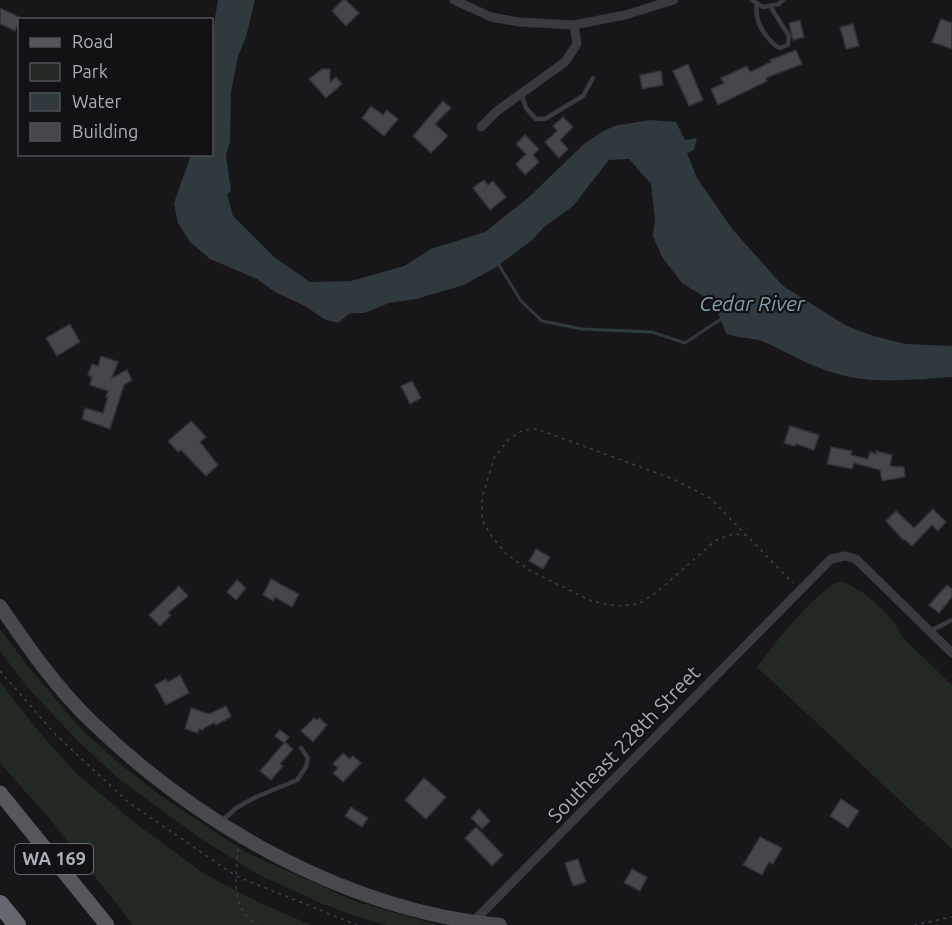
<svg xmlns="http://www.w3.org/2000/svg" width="952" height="925" font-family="Ubuntu,sans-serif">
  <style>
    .green { fill: #212922 }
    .water { fill: #30393e }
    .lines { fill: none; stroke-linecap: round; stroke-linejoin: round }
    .stream { stroke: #30393e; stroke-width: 3 }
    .building { fill: #46474c; stroke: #313235; stroke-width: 1.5 }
    .path { stroke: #3f4144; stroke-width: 1.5; stroke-dasharray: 3 4.5; stroke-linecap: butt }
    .lane { stroke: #383a3e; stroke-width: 4.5 }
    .street { stroke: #383a3e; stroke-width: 9 }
    .secondary { stroke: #47494d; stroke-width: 14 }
    .primary { stroke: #55575c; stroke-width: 15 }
    .highway { stroke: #65686e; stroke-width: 18 }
    .labels { text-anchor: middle; stroke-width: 4.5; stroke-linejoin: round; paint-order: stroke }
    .shield { fill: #121214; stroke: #7c8087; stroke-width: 1.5 }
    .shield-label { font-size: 18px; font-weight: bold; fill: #aaafb8 }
    .street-label { font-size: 20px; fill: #aaafb8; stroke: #121214 }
    .water-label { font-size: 21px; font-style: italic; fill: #849fb0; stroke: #121214 }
  </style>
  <rect width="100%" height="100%" fill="#171719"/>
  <!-- green -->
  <g class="green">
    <path d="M841 581C862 588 895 617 903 638L952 685V849L757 667C774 645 816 589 841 581Z"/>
    <polygon points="0,629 30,669 81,729 120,764 160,795 247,853 357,902 438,925 386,925 358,917 323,904 257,874 203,840 120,780 78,741 28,688 0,651"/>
    <polygon points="0,682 40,733 75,772 135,823 203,873 260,903 311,925 133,925 49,818 0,763"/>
  </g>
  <!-- water -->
  <path class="water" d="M218 0H255L246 37 238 56 231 92 230 141 226 156 231 191 227 194 233 216 274 257 310 282 351 281 404 266 431 249 485 232 528 198 584 144 600 133 614 126 650 120 676 122 685 140 697 138 694 150 687 153 697 178 733 230 783 286 845 325 870 335 905 344 952 346V377C914 379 875 385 838 374 811 367 787 352 762 341 750 337 736 339 726 333L714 303 682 283 662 257 653 236 655 220 651 184 629 159 609 160 573 206 544 227 531 241 496 267 464 285 416 299 389 303 364 313H355L349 314 338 323 324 319 305 306 275 292 257 279 210 259 190 242 178 223 174 203 191 155 212 154V36Z"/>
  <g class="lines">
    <!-- stream -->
    <polyline class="stream" points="497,262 521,301 542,321 582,329 652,332 685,343 721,319"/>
  </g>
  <!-- building -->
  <g class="building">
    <polygon points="343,0 346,0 359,13 346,26 332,11"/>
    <polygon points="0,8 21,18 15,31 0,24"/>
    <polygon points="941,19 952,23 952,49 932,42"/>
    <polygon points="800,20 804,37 793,40 789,23"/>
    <polygon points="853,24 859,46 846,49 840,27"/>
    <polygon points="796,50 802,64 766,78 767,81 718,105 711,89 724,83 721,78 747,66 750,72 771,62 770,60"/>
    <polygon points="688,64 703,100 689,106 673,71"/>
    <polygon points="322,69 330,69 330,82 336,77 342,84 326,98 309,79"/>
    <polygon points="661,71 663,85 642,89 640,75"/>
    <polygon points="443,101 451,108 435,124 448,136 431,153 413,136"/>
    <polygon points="371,106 383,115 387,110 398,119 384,136 362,118"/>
    <polygon points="563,117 573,127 560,140 568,149 559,158 545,142 557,131 553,126"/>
    <polygon points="525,135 539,149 533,155 539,162 525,175 516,164 526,154 516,144"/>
    <polygon points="484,180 488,185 493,181 506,197 490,210 473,188"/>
    <polygon points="70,324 80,342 57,356 46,338"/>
    <polygon points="101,356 118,362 112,378 127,370 132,380 124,385 110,429 82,419 85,408 103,413 108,397 106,397 108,391 90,385 92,377 88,375 92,364 98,366"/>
    <polygon points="412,381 421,398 410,404 401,386"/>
    <polygon points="191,421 206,437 200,442 218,465 206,476 181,450 178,452 168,441"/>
    <polygon points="790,426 819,435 814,450 796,444 795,446 784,443"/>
    <polygon points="831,447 852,451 851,455 868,459 870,452 876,454 876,451 892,455 890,466 904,467 905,477 882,481 880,470 854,463 852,469 827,464"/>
    <polygon points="933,509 946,522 938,531 932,525 912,546 904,539 903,540 886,521 896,511 914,528"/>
    <polygon points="536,549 550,557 543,569 529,561"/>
    <polygon points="271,579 299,594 292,607 275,597 273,601 263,595"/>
    <polygon points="237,580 246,588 236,600 227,592"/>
    <polygon points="947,585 952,589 952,597 939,613 929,605"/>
    <polygon points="179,586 188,596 168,613 171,615 160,626 149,615"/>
    <polygon points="180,675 189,693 166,705 155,685 166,679 168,682"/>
    <polygon points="226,706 231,716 227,719 216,725 214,723 204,728 203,730 199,729 198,733 185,729 191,708 209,714"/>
    <polygon points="314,718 316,720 319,718 327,725 313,742 301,731"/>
    <polygon points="280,730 289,737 285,742 293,749 280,764 283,766 271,780 260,771 284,743 275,736"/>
    <polygon points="343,753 350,759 353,756 361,763 343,782 333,773 338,768 333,764"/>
    <polygon points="424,778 446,797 426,819 405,800"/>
    <polygon points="841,799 859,811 848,828 830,816"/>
    <polygon points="351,807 368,818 362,827 345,816"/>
    <polygon points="479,809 490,821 482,829 471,818"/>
    <polygon points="476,827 503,855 492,866 465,838"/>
    <polygon points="760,837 782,848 773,864 769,862 762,875 743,865"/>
    <polygon points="578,859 586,882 573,886 565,863"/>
    <polygon points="632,869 647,877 640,891 624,883"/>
  </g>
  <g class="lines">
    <!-- path -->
    <g class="path">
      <polyline points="747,535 733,534 716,540 656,593 638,604 617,606 591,601 529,570 505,553 490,534 482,520 482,498 494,458 509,439 523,430 537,429 673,479 710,498 793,583"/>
      <polyline points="0,671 56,735 128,802 236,876 357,925"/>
      <path d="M238 849C237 868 232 895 243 911 246 916 252 921 257 925"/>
      <polyline points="914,925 952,917"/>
    </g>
    <!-- lane -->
    <g class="lane">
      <polyline points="752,0 763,7 779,4 783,0"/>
      <path d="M757 4C754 20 764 36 776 46L780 48 788 45 789 36 770 6"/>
      <polyline points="521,93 526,108 536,119 545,119 583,96 593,78"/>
      <polyline points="930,631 952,620"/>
      <polyline points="222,821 236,808 256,797 297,780 306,767 308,758 301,748"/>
    </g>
    <!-- street -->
    <g class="street">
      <polyline points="454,0 491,17 519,22 574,25 625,15 674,0"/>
      <polyline points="481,127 497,111 565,62 577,44 574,25"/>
      <polyline points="473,922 831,559 845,556 856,559 952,653"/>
    </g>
    <!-- secondary -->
    <path class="secondary" d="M0 606C28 647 57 689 93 723 201 827 349 911 500 925"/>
    <!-- primary -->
    <polyline class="primary" points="0,793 107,925"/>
    <!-- highway -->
    <polyline class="highway" points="0,904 17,925"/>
  </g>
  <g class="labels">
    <!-- shield labels -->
    <rect class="shield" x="15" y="844" width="78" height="30" rx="4.5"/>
    <g class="shield-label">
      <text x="54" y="865">WA 169</text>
    </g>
    <!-- street labels -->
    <g class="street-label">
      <text transform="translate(624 744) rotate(-46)" y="7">Southeast 228th Street</text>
    </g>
    <!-- water labels -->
    <g class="water-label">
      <text x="752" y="311">Cedar River</text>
    </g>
  </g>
  <!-- legend -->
  <rect x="18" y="18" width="195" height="138" fill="#121214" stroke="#4f5156" stroke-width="1.5"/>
  <rect x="30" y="38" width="30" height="9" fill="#55575c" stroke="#4f5156" stroke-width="1.5"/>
  <text x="72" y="48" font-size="18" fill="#aaafb8">Road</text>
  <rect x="30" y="63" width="30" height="18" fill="#212922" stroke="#4f5156" stroke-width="1.5"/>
  <text x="72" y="78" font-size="18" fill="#aaafb8">Park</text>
  <rect x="30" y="93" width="30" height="18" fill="#30393e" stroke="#4f5156" stroke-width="1.5"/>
  <text x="72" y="108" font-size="18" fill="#aaafb8">Water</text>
  <rect x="30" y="123" width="30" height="18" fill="#46474c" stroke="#4f5156" stroke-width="1.5"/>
  <text x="72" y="138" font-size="18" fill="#aaafb8">Building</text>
</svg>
